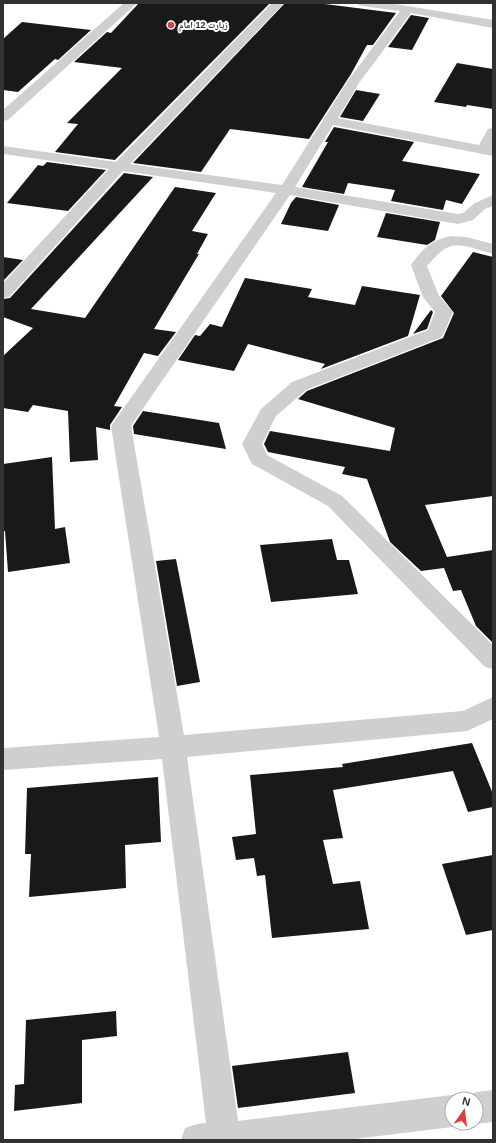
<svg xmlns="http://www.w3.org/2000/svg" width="496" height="1143" font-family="Arial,'Noto Naskh Arabic',sans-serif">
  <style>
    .building { fill: #191919 }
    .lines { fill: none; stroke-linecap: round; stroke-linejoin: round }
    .minor { fill: #cfcfcf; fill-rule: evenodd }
    .poi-dot { fill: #e23b44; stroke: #fff; stroke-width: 1.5 }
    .labels { text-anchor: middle; stroke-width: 4; stroke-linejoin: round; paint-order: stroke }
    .far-poi-label { font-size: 9px; font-weight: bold; fill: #323232; stroke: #fff; text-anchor: start }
  </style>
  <rect width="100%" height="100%" fill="#fff"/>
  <!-- building -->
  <g class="building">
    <polygon points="139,3 270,3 115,160 55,152 78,124 67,123 122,68 74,62 107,32 111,33"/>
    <polygon points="285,3 317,3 396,13 373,45 367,45 351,74 309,139 230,129 201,172 133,163"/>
    <polygon points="411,15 429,18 412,50 388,47"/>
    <polygon points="22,22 91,30 58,60 55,59 18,92 3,90 3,39"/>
    <polygon points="457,63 493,69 493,109 467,105 466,107 434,102"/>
    <polygon points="356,90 380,94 363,121 340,117"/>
    <polygon points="334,127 414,142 402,161 480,174 462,204 446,200 443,210 391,201 395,190 348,183 344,194 302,187 328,142 325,142"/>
    <polygon points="47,162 106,170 68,211 7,203 38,165 43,166"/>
    <polygon points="124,173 153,177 31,309 85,318 175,187 216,193 192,231 208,234 197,254 199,254 154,329 176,332 158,356 144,353 114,406 122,407 110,425 110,430 96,427 98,460 70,462 68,411 33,405 28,412 3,408 3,356 33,328 3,317 3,299 10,298"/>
    <polygon points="296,197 339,205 328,231 281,224 291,203"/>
    <polygon points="386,213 440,222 435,240 427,245 377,237"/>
    <polygon points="473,252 493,257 493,496 425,505 447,557 493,550 493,643 476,626 461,590 453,591 444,568 421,571 390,542 367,479 342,474 345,467 268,452 264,444 270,431 390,451 395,428 298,399 307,391 443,338 454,313 441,296"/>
    <polygon points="3,257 23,260 3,281"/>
    <polygon points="245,278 312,289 308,297 355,305 362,286 420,295 408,336 321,369 325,364 248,344 234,371 178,360 195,335 200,336 210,324 222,327"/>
    <polygon points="431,310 433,312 427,329 413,334"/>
    <polygon points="143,411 219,423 226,449 134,434 133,426"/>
    <polygon points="52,457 55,529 65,527 70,563 8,572 5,531 3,531 3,464"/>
    <polygon points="332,539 337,560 349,560 358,594 271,602 260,545"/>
    <polygon points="176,559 200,682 177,686 156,561"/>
    <polygon points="472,743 493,794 493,807 468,812 453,771 333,790 343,838 323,840 333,884 360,881 369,929 272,938 265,875 257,876 254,858 236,860 232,837 256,834 250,775 343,767 342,764"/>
    <polygon points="158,777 161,842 125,845 126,888 29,897 31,854 25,854 27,788"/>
    <polygon points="493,855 493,930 466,935 442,864"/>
    <polygon points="116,1011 117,1036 82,1040 82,1103 14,1111 15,1085 24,1084 26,1020"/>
    <polygon points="348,1052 355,1093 238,1108 232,1066"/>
  </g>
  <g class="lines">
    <!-- minor -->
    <g class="minor">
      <polygon points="124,3 137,3 8,120 3,121 3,110"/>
      <polygon points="272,3 284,3 130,164 282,185 347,82 400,11 362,6 358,5 356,3 389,3 493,20 493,28 411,13 359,83 338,118 479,145 488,129 493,128 493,145 491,147 493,148 493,156 333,125 295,187 458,214 463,213 475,203 493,195 493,206 485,209 473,220 458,224 290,195 131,426 184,735 463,711 493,697 493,719 467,731 187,757 238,1121 452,1095 462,1099 452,1099 452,1123 462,1123 452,1127 347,1140 181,1140 185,1128 197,1124 206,1123 162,759 3,770 3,748 159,737 111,426 276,193 123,171 9,297 3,298 3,283 109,169 3,154 3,146 116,162"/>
      <path d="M451 236 466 237 493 244V254C459 245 452 236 427 266L439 296 453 312 442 337 306 390 276 416 262 444 267 455 342 496 493 645V669L485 667 328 506 252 464 242 444 261 409 292 382 428 330 435 312 423 297 411 265C422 249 431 240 451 236Z"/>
      <polygon points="493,1090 493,1122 476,1124 474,1123 476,1123 476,1099 464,1099 465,1097 476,1092"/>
    </g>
  </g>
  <!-- markers -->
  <circle class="poi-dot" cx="171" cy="25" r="4"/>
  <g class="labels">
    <!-- far-poi labels -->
    <g class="far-poi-label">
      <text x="179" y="28">زیارت 12 امام</text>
    </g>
  </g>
  <!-- border -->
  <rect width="496" height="1143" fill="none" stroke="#323232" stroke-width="8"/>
  <!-- north arrow -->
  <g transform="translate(464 1111) rotate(14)"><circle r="19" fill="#ffffff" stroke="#adadad"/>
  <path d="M0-3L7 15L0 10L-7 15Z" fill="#e23b44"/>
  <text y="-6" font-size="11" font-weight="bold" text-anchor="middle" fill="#323232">N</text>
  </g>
</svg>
